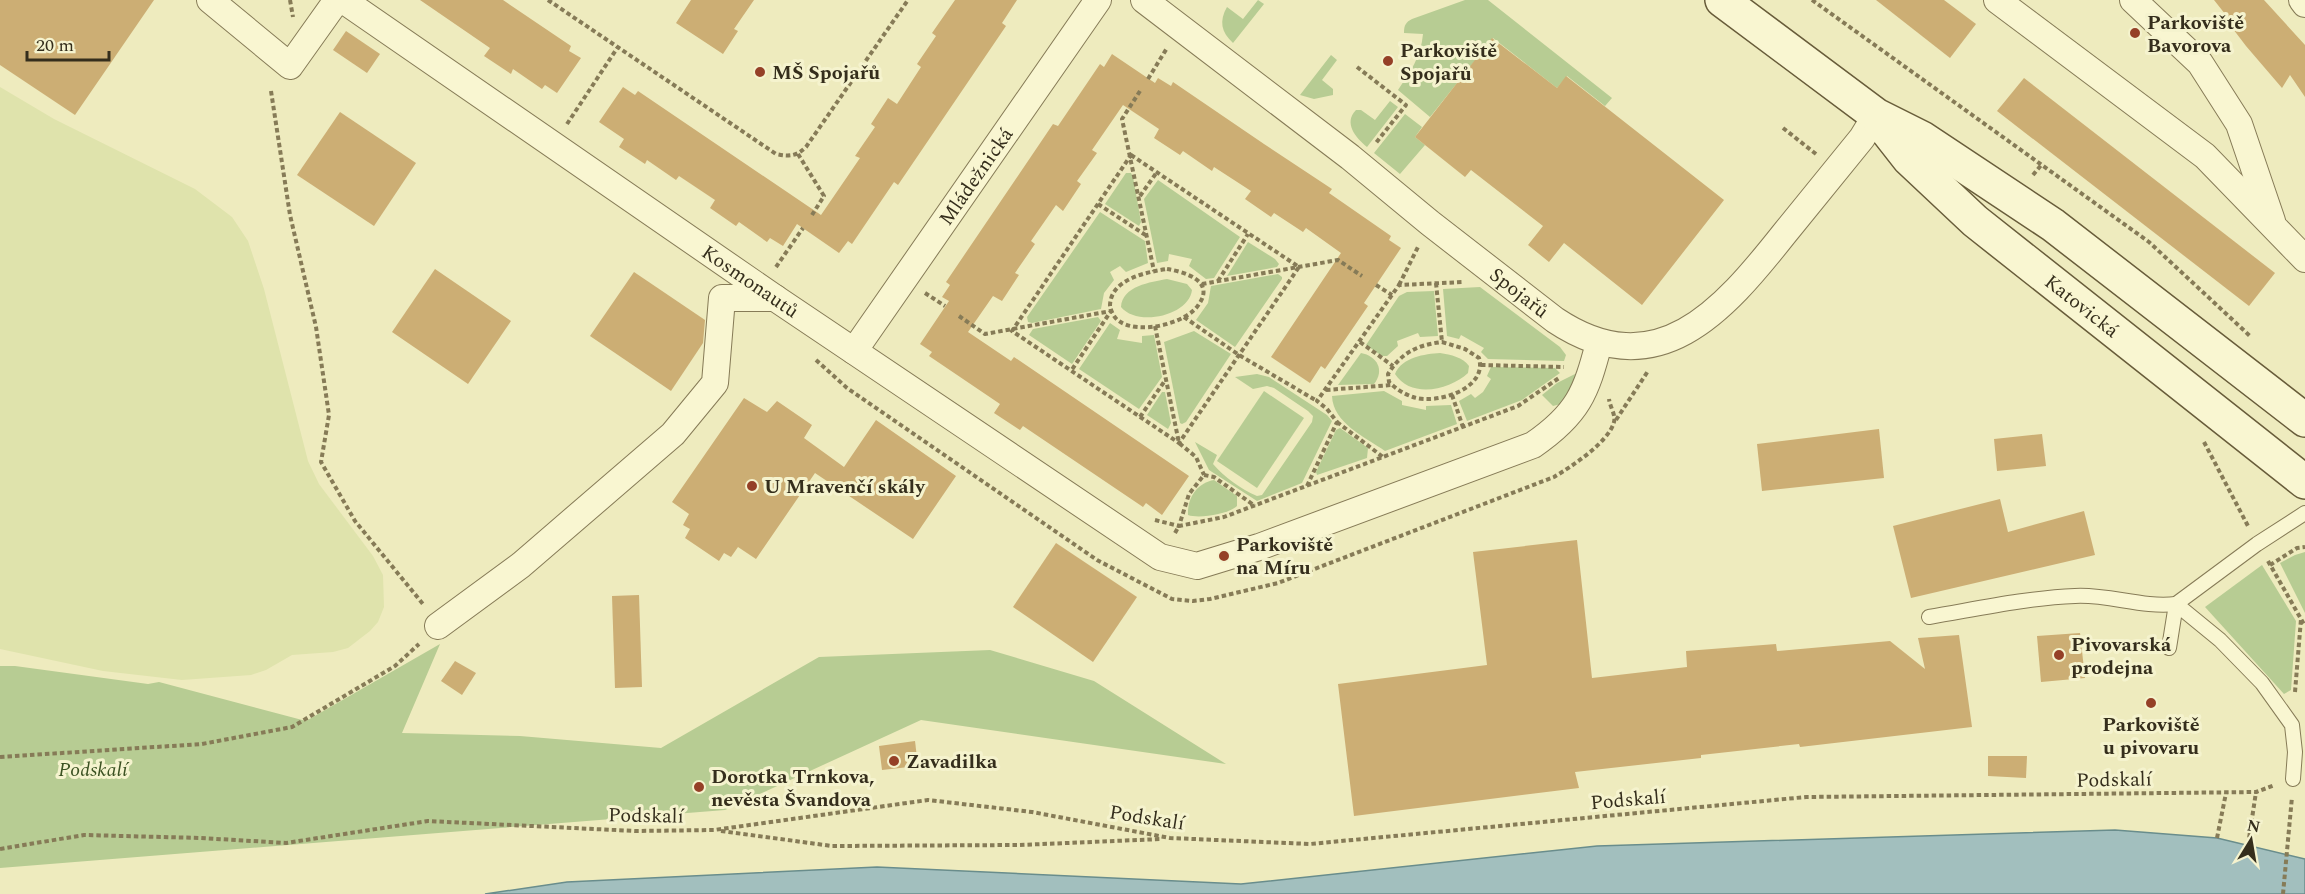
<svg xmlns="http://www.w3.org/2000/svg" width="2305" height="894" font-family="Spectral,serif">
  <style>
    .farmland { fill: #dfe3ac }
    .green { fill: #b7cc93 }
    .water { fill: #a2bfbe; stroke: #698d8c; stroke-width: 1.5 }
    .building { fill: #ccae74 }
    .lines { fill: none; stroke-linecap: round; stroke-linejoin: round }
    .service-casing { stroke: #867b57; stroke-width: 16 }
    .minor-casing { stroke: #867b57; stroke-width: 28 }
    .secondary-casing { stroke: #685c3a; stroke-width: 36 }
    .path { stroke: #867b57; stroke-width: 4; stroke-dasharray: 4.5 3; stroke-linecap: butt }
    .service { stroke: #f9f6d1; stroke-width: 14 }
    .minor { stroke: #f9f6d1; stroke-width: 26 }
    .secondary { stroke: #f9f6d1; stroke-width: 33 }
    .poi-dot { fill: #954027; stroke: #f5f3ce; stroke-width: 2 }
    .labels { text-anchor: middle; stroke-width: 6; stroke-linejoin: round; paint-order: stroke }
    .poi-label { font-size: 20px; font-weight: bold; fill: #352e1c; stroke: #f5f3ce; text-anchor: start }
    .street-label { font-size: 20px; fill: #352e1c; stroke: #f5f3ce }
    .park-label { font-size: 20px; font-style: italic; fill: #3b5222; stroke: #f5f3ce }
  </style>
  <rect width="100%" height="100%" fill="#eeebbe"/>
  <!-- farmland -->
  <polygon class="farmland" points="0,87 54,119 195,189 232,217 248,241 264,289 308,461 319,484 373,556 383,575 384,607 378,622 370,631 348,648 333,652 292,655 266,670 251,675 182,680 103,671 0,649"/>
  <!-- green -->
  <g class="green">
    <path d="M1258 0 1264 4 1233 43C1221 32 1219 21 1227 7L1243 19Z"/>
    <path d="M1465 0H1488L1612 98 1605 106 1567 76 1557 88 1493 38 1430 117 1398 90C1410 72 1421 57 1423 34L1404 33C1404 25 1406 22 1412 19Z"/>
    <polygon points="1331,55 1337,60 1322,80 1333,89 1333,95 1314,99 1300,95"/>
    <path d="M1390 101 1398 107 1367 147C1356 138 1343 123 1356 110H1361L1375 120Z"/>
    <polygon points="1405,114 1422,127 1415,137 1425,145 1400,174 1374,153"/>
    <polygon points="1126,173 1131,173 1133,177 1141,222 1139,226 1105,204"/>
    <polygon points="1158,180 1240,237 1214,278 1206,279 1189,266 1192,259 1169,254 1168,261 1157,263 1144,199"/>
    <polygon points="1100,212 1145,241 1148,263 1126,272 1120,266 1110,272 1114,280 1104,293 1101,309 1032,323 1028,322 1027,317"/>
    <polygon points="1248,242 1275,259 1279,264 1277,267 1227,276"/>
    <polygon points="1278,274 1282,277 1282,279 1235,347 1196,320 1208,303 1211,286"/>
    <path d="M1167 279 1187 284 1192 290C1189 316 1137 327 1121 307 1122 286 1151 282 1167 279Z"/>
    <polygon points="1480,287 1560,347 1566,355 1564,361 1488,359 1481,352 1484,348 1461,335 1459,339 1447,336 1443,289"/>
    <polygon points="1434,291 1438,336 1420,337 1418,333 1397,341 1398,346 1387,356 1382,356 1366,345 1399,296 1407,292"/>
    <polygon points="1098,317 1101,321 1072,364 1029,335 1033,329"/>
    <polygon points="1110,323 1120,330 1117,339 1142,343 1142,336 1154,335 1162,377 1139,409 1079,369"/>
    <polygon points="1194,331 1231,354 1186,422 1182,424 1180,423 1164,342"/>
    <path d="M1361 353C1377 356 1385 370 1374 384L1338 385Z"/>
    <path d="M1440 353C1451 355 1463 357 1469 366L1468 373C1450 390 1411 399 1395 374 1402 357 1425 354 1440 353Z"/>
    <polygon points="1491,367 1555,368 1560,373 1522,400 1467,421 1459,401 1471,394 1475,398 1483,392 1491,379 1487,376"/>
    <path d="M1257 374 1269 377 1327 415 1332 421 1302 483 1257 501 1209 470 1195 442 1217 455 1213 464C1224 477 1241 489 1257 496L1262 495 1312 422 1313 416 1308 411 1274 388 1267 386 1253 389 1235 377Z"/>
    <polygon points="1575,374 1574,383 1561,404 1553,406 1542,395 1557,383"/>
    <polygon points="1264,391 1304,418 1257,488 1217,461"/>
    <path d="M1384 391 1402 401V405L1426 410V406L1451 405 1457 424 1385 451C1365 437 1333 423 1332 396Z"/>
    <polygon points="1162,392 1165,392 1171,423 1168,429 1147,415"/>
    <polygon points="1340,428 1368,448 1367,458 1317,475 1316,472 1336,430"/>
    <path d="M1214 480 1237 496V506C1229 514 1199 519 1188 515 1187 498 1197 483 1214 480Z"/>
    <polygon points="2305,552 2305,613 2280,563 2295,555"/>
    <polygon points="2262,565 2296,621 2291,690 2284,694 2205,607"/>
    <polygon points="440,644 402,733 520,736 661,748 819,657 990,650 1094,681 1226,764 921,720 725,810 0,868 0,666 15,666 148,684 159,682 306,721"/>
  </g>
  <!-- water -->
  <polygon class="water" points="2115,830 2217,838 2305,859 2305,894 485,894 567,882 877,867 1241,884 1597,846"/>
  <!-- building -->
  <g class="building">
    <polygon points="0,0 154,0 75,115 0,65"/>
    <polygon points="420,0 503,0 571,46 569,51 581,58 557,93 545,85 542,89 513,69 511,74 484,56 490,48"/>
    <polygon points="691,0 754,0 734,29 738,31 723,54 676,23"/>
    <polygon points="955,0 1017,0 1002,23 1006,26 898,185 894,182 852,244 848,241 839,253 797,224 783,246 770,238 767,242 739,222 736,226 710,208 715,200 679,176 676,180 647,160 645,164 619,147 624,139 599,122 623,87 635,95 638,91 821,215 860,158 855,156 875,127 871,124 888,98 897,104 921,67 917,64 936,36 932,33"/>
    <polygon points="1876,0 1944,0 1976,24 1950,58"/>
    <polygon points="2214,0 2264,0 2305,45 2305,97 2290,75 2282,88 2246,46 2227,21 2229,19"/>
    <polygon points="346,31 380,54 367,73 333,50"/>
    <polygon points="1492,38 1557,88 1566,76 1724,200 1642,305 1564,243 1549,262 1528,245 1543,226 1471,170 1465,177 1415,137"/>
    <polygon points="1112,54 1155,83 1158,78 1171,86 1173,82 1264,144 1332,189 1329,193 1391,236 1389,240 1401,248 1364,303 1368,306 1325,369 1321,366 1310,383 1271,357 1341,253 1306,228 1303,232 1274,213 1271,217 1245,199 1251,191 1214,167 1212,171 1183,151 1180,155 1154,138 1159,129 1123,105 1092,150 1097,153 1077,181 1081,184 1063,211 1056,205 1031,241 1035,244 1015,273 1019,275 1002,301 993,296 968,332 1011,361 1014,357 1189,476 1162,515 1146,503 1143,507 1023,426 1020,430 994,413 1000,404 929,356 932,352 920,344 949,301 942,297 950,285 946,282 1053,124 1058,126 1100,64 1104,67"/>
    <polygon points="2024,78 2275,273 2249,306 1997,111"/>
    <polygon points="340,112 416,163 374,226 297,175"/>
    <polygon points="435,269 511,321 468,384 392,332"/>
    <polygon points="634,272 705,320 703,343 671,391 590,336"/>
    <polygon points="744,398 767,412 777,401 812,425 804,438 844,467 876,420 956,476 913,539 815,473 756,559 738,547 731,557 724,553 719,561 685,538 690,529 683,525 689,514 672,502"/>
    <polygon points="1879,429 1884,478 1762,491 1757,444"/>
    <polygon points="2042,434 2046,466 1997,471 1994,439"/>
    <polygon points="2000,499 2008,532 2084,511 2095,555 1911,598 1893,526"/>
    <polygon points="1577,540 1592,678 1687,667 1686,651 1776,644 1777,651 1890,641 1925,669 1918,638 1959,635 1972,727 1800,747 1799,744 1701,755 1701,758 1575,772 1579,788 1354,816 1338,684 1487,665 1473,552"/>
    <polygon points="1056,543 1137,597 1093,662 1013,607"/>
    <polygon points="639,595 642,687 615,688 612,596"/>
    <polygon points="2080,633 2085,678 2041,682 2037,636"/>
    <polygon points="455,661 476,673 462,695 441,681"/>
    <polygon points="915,741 918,766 882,770 879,746"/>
    <polygon points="1988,756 2027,756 2026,778 1988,776"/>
  </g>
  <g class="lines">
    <defs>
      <g id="service">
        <polyline points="2176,604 2220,640 2262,683 2292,725 2295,752 2293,779"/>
        <path d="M1929 617C1977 609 2026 598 2075 596 2109 594 2142 608 2176 604L2257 544 2305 513"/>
        <polyline points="2169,648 2176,604"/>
      </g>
      <g id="minor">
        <polyline points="210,0 290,66 337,0"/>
        <path id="s1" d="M343 0 775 298 1160 557 1197 566 1259 547 1533 445C1578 414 1586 393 1599 343"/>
        <path id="s2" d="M1144 0 1350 157 1430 223 1555 320C1657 388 1723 311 1784 234 1810 202 1836 170 1862 138L1876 115"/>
        <polyline points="1997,0 2205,156 2305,259"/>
        <polyline points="2133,0 2200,63 2239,124 2272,221"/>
        <polyline points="2302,0 2305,4"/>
        <path id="s3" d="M854 351 1098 0"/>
        <polyline points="438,626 521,565 673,434 715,383 722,298 775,298"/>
      </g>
      <g id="secondary">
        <polyline points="1722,0 1876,115 1922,138 2053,225 2305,420"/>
        <path id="s4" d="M1880 122 1909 159 1975 221 2305 482"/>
      </g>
    </defs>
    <!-- service casing -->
    <use href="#service" class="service-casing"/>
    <!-- minor casing -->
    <use href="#minor" class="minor-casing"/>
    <!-- secondary casing -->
    <use href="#secondary" class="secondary-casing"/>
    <!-- path -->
    <g class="path">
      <polyline points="290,0 293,17"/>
      <path d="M548 0 776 154C789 157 797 156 806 147L908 0"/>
      <polyline points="1812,0 2149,242 2250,336"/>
      <polyline points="1357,67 1406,105 1375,144"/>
      <polyline points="1148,79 1167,48"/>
      <polyline points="271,91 290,215 316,327 329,415 321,462 355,521 423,604"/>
      <polyline points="1140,91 1122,119 1154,271"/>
      <polyline points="567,124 618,47"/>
      <polyline points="1783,128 1816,154"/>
      <polyline points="798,154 824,196 812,215"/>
      <polygon points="1131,155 1299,267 1179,443 1012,331"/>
      <polyline points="2033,175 2042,164"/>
      <polyline points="1140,196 1157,172"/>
      <polyline points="1098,204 1147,236"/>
      <polyline points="776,267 803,228"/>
      <path d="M1167 269C1185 272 1215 281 1199 304 1187 324 1138 335 1119 321 1114 318 1111 311 1110 306 1110 279 1147 272 1167 269Z"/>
      <polyline points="1218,281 1248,234"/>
      <polyline points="1436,283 1442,342"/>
      <polyline points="1202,284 1338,260 1362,276"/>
      <polyline points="1376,285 1392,295"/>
      <polyline points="1399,285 1419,245"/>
      <polyline points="925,293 945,306"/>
      <polyline points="959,316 985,334 1111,311 1071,371"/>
      <polyline points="1184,317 1239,355 1317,401"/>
      <polyline points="1155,326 1179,443 1196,457 1204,475"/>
      <polyline points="1360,342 1393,366"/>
      <path d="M1442 342 1465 349 1479 358C1488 389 1436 405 1413 397 1404 394 1396 389 1389 382L1388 374C1401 353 1417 345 1442 342Z"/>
      <path d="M816 360 847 388 1097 560 1172 599 1193 601 1210 599 1278 583 1554 477C1571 467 1609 442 1614 422 1616 415 1610 407 1609 399"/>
      <polyline points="1481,365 1564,367"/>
      <polyline points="1326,390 1392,385"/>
      <polyline points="1452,395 1463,427"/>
      <polyline points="1140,417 1166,379"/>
      <polyline points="1616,420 1648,371"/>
      <polyline points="1337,422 1383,457"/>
      <polyline points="2204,442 2248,526"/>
      <polyline points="1307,486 1337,422 1327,409 1317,401 1399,285 1463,282"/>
      <polyline points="1155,520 1179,526 1189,494 1204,475 1214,477 1255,506"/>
      <polyline points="1175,533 1179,526 1224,517 1518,406 1559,378"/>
      <polyline points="2268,561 2305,626"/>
      <polyline points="2270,565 2297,548 2305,547"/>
      <polyline points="2295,692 2301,619"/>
      <polyline points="0,757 202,744 292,727 395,666 419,644"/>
      <polyline points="721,831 832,846 1019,845 1162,839"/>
      <polyline points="2217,838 2226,793"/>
      <polyline points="2248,845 2256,792"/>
      <polyline points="0,849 84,835 201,838 286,843 428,821 635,831 714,830 928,800 1032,812 1170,838 1310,844 1806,797 2256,792 2275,785"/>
      <polyline points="2283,894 2292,797"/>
    </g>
    <!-- service -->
    <use href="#service" class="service"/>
    <!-- minor -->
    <use href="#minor" class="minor"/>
    <!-- secondary -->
    <use href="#secondary" class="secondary"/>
  </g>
  <!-- markers -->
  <g class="poi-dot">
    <circle cx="2135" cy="33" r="6"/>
    <circle cx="1388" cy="61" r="6"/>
    <circle cx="760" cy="72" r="6"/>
    <circle cx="752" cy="486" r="6"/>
    <circle cx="1224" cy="556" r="6"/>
    <circle cx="2059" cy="655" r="6"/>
    <circle cx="2151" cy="703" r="6"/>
    <circle cx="894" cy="761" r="6"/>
    <circle cx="699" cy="787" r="6"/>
  </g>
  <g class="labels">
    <!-- poi labels -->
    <g class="poi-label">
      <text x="2147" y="29">Parkoviště<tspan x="2147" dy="23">Bavorova</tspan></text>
      <text x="1400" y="57">Parkoviště<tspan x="1400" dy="23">Spojařů</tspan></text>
      <text x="772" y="79">MŠ Spojařů</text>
      <text x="764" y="493">U Mravenčí skály</text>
      <text x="1236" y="551">Parkoviště<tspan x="1236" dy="23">na Míru</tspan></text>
      <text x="2071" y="651">Pivovarská<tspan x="2071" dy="23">prodejna</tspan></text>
      <text x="2151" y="731" text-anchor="middle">Parkoviště<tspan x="2151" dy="23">u pivovaru</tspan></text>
      <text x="906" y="768">Zavadilka</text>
      <text x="711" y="783">Dorotka Trnkova,<tspan x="711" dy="23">nevěsta Švandova</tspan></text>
    </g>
    <!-- street labels -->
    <g class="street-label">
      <text dy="7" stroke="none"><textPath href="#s3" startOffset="213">Mládežnická</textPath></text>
      <text dy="7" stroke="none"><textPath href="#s1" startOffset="495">Kosmonautů</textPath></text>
      <text dy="7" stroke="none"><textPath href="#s2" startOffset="476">Spojařů</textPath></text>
      <text dy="7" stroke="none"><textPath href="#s4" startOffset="274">Katovická</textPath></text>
      <text transform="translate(2114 779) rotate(-1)" y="7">Podskalí</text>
      <text transform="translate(1628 799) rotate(-5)" y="7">Podskalí</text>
      <text transform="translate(646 815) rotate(1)" y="7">Podskalí</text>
      <text transform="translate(1147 817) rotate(9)" y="7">Podskalí</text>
    </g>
    <!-- park labels -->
    <g class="park-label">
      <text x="93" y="776">Podskalí</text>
    </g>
  </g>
  <!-- north arrow -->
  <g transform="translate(2251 840) rotate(11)" stroke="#f5f3ce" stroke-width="4.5" paint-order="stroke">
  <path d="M0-4.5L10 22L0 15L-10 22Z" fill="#352e1c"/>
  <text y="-9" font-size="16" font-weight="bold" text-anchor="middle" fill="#352e1c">N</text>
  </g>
  <!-- scale -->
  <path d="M27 51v9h82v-9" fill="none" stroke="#352e1c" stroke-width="3"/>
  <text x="36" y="51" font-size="18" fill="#352e1c" stroke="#f5f3ce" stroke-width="4.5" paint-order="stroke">20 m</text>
</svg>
